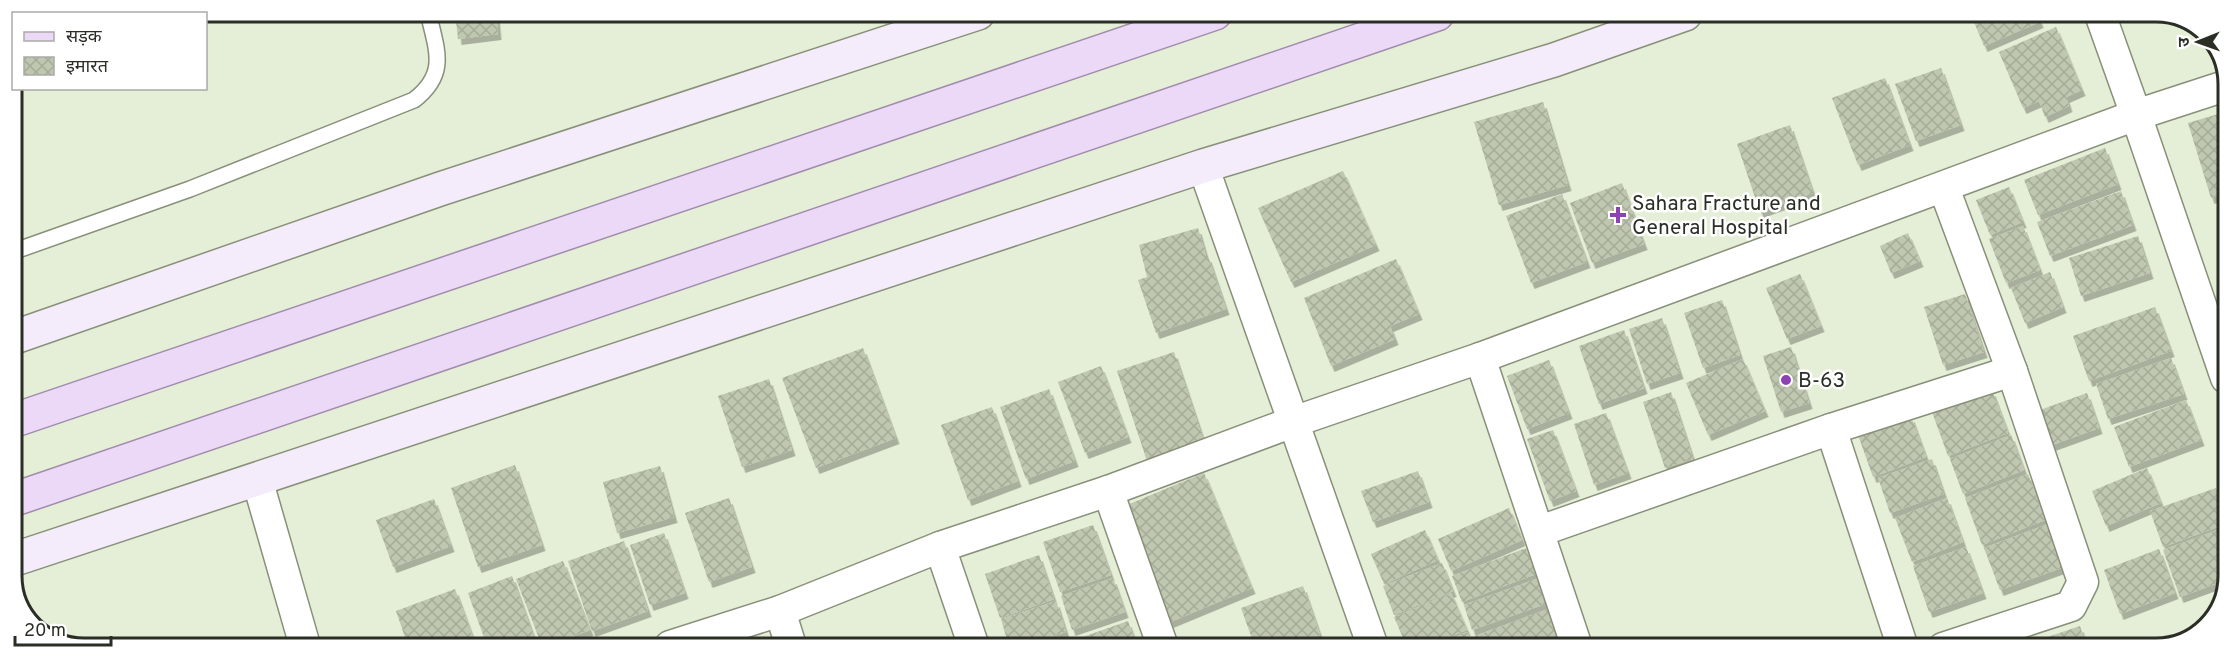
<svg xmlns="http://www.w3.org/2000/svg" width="2240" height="660" font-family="Overpass,'Noto Sans Devanagari',sans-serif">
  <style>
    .building { fill: url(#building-cross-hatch); filter: url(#shadow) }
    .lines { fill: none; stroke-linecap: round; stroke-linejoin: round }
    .lane-casing { stroke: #88907a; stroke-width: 18 }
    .street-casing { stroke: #88907a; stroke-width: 33 }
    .secondary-casing { stroke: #88907a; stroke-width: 36 }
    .primary-casing { stroke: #a08cab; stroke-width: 36 }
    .lane { stroke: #fff; stroke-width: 15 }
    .street { stroke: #fff; stroke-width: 30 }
    .secondary { stroke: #f5ecfb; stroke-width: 33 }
    .primary { stroke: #ecd9f8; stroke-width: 33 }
    .poi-dot { fill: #8d42b4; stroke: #fff; stroke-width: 2 }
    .labels { text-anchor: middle; stroke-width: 5; stroke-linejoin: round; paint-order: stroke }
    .poi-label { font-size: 21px; fill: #2a2e25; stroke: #fff; text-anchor: start }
    .rim { fill: none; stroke: #2a2e25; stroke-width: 3 }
  </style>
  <defs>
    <pattern id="building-cross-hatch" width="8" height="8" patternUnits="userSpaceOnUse" patternTransform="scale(1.5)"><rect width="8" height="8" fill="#bfc7b0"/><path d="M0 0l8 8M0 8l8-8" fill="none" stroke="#a4ab97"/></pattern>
    <filter id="shadow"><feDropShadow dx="3.5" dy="6" stdDeviation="0" flood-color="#0004"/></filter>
  </defs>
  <rect width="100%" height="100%" fill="#e5eed6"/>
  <!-- building -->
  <g class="building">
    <polygon points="455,12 496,13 498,34 458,39"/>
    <polygon points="1992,14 2037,14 2040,22 1984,46 1974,22"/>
    <polygon points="2056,27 2082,90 2066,97 2069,106 2045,117 2039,101 2023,108 1999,52"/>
    <polygon points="1941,68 1961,125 1916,141 1895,84"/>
    <polygon points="1885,78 1910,145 1858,165 1832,98"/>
    <polygon points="1543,102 1568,185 1499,205 1474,122"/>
    <polygon points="2228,111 2227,193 2211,198 2188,123"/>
    <polygon points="1790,125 1813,193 1760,212 1737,144"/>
    <polygon points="2105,148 2118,184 2038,215 2024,180"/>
    <polygon points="1343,171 1376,245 1291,282 1258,208"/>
    <polygon points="1622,183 1644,244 1592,263 1570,203"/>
    <polygon points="2009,187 2023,222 1990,235 1976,200"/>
    <polygon points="2121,191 2133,225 2050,256 2037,222"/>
    <polygon points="1562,194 1587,262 1531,283 1506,216"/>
    <polygon points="2023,226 2040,270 2006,283 1989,239"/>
    <polygon points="1198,228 1206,256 1208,256 1226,309 1156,333 1138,280 1147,277 1139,245"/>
    <polygon points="1908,233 1920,261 1891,273 1880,246"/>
    <polygon points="2138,236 2150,273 2081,296 2069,258"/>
    <polygon points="1396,259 1419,314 1390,326 1395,339 1331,366 1304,298"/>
    <polygon points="2050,272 2063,307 2025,323 2011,288"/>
    <polygon points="1800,274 1821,326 1787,339 1766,288"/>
    <polygon points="1965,294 1984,352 1943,365 1924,307"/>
    <polygon points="1722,300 1740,355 1703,368 1684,313"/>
    <polygon points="2155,307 2171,351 2089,381 2073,336"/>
    <polygon points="1662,318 1680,373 1647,384 1629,329"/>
    <polygon points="1624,330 1644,388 1599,404 1579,346"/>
    <polygon points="1791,347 1809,403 1781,412 1763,356"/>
    <polygon points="863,348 896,438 816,468 782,378"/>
    <polygon points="1174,352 1204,442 1147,461 1117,371"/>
    <polygon points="2171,358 2184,394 2108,419 2096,384"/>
    <polygon points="1743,359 1765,411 1708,435 1686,383"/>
    <polygon points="1549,360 1569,413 1527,429 1507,376"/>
    <polygon points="1101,366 1128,437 1085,453 1058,382"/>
    <polygon points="769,379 792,450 742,467 718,396"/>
    <polygon points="1049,389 1075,461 1026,479 1000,407"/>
    <polygon points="1992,390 2008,433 1948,456 1932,412"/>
    <polygon points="1671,392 1693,459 1665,468 1643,402"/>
    <polygon points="2087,393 2099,428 2052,445 2040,410"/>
    <polygon points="2186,400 2201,440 2129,467 2114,427"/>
    <polygon points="992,407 1018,481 968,500 941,425"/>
    <polygon points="1606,413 1628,473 1594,485 1574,424"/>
    <polygon points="1911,416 1926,457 1873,477 1858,435"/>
    <polygon points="1553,430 1576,491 1550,501 1527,439"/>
    <polygon points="2011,435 2024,470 1963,494 1950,459"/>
    <polygon points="1932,459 1944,494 1890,513 1878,478"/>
    <polygon points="515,465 542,545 478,567 451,488"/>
    <polygon points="660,466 674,517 617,533 603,482"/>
    <polygon points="2147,468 2161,503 2106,526 2092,491"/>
    <polygon points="1418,471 1429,502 1373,522 1361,491"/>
    <polygon points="1204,473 1252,588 1170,622 1122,507"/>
    <polygon points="2028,474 2045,520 1982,545 1965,498"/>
    <polygon points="2216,488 2226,515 2226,524 2163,547 2150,511"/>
    <polygon points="729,498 752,567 709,582 685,513"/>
    <polygon points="1947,498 1963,542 1912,562 1895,518"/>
    <polygon points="434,499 451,546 393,567 376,520"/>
    <polygon points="1509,508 1522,540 1451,571 1438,539"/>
    <polygon points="2048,524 2064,567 2000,590 1984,548"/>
    <polygon points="1093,525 1111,575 1060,592 1043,542"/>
    <polygon points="2226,527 2226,580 2180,597 2163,550"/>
    <polygon points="1425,530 1438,560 1384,584 1371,554"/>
    <polygon points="664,533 685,593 650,605 630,545"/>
    <polygon points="624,541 648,611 592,631 568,561"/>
    <polygon points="1966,547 1983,593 1929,612 1913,566"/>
    <polygon points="1526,548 1536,574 1462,602 1452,576"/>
    <polygon points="2159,549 2175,593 2120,614 2104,570"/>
    <polygon points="1039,555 1054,599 1000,618 985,574"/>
    <polygon points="563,561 590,630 548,646 542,646 516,579"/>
    <polygon points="1442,563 1453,591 1394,615 1383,586"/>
    <polygon points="512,576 537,646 487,646 468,593"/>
    <polygon points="1113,578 1125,612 1072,630 1061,596"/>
    <polygon points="1539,578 1548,603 1472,630 1464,605"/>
    <polygon points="1303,586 1320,635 1285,647 1255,647 1241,608"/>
    <polygon points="455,589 476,646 408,646 396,611"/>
    <polygon points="1451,593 1467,630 1425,647 1407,647 1394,617"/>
    <polygon points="1056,601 1066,632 1019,647 1009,647 1001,619"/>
    <polygon points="1551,608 1560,634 1524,647 1478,647 1475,636"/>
    <polygon points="1128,621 1137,647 1080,647 1077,639"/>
    <polygon points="2080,626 2087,648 2018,648 2018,647"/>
    <polygon points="1467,632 1473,647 1432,647"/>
    <polygon points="1059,636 1062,647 1026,647 1026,646"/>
    <polygon points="1320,638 1323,647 1296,647"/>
  </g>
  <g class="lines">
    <defs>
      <path id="lane" d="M12 252 190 189 414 100C449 73 436 49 428 12"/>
      <g id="street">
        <polyline points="2100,14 2136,115 2226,378"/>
        <polyline points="1203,166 1373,647"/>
        <polyline points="1480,358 1577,647"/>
        <polyline points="1831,429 1903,648"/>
        <polyline points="257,479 305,646"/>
        <polyline points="1108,491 1163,647"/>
        <polyline points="1540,531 1831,429 2012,371"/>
        <polyline points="940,547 974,647"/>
        <polyline points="780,611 791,646"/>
        <polyline points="670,646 780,611 940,547 1108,491 1293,422 1480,358 2136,115 2228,85"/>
        <polyline points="1943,648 2071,606 2083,582 2012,371 1944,188"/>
      </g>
      <g id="secondary">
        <polyline points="12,338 440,189 978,13"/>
        <polyline points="12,560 1203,166 1554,60 1685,14"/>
      </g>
      <g id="primary">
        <polyline points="12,421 1215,13"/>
        <polyline points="12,500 1437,14"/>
      </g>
    </defs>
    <!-- lane casing -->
    <use href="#lane" class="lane-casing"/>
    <!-- street casing -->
    <use href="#street" class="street-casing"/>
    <!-- secondary casing -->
    <use href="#secondary" class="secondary-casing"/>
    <!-- primary casing -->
    <use href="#primary" class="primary-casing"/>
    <!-- lane -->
    <use href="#lane" class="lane"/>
    <!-- street -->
    <use href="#street" class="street"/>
    <!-- secondary -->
    <use href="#secondary" class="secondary"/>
    <!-- primary -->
    <use href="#primary" class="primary"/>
  </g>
  <!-- markers -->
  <g class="poi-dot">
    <path d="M1615 206h6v6h6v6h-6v6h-6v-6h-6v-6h6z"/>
    <circle cx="1786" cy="380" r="6"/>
  </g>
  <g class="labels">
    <!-- poi labels -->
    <g class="poi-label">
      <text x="1632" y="210">Sahara Fracture and<tspan x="1632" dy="24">General Hospital</tspan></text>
      <text x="1798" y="387">B-63</text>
    </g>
  </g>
  <!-- crop -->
  <path d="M0 0H2240V660H0ZM84 22H2156A62 62 0 0 1 2218 84V576A62 62 0 0 1 2156 638H84A62 62 0 0 1 22 576V84A62 62 0 0 1 84 22Z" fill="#fff" fill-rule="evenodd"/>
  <path class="rim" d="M84 22H2156A62 62 0 0 1 2218 84V576A62 62 0 0 1 2156 638H84A62 62 0 0 1 22 576V84A62 62 0 0 1 84 22Z"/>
  <!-- legend -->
  <rect x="12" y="12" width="195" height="78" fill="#ffffff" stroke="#aaaba8" stroke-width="1.5"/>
  <rect x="24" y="32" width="30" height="9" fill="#ecd9f8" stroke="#aaaba8" stroke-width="1.5"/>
  <text x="66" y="42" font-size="18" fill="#2a2e25">सड़क</text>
  <rect x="24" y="57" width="30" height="18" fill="url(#building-cross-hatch)" stroke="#aaaba8" stroke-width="1.5"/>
  <text x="66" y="72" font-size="18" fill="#2a2e25">इमारत</text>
  <!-- north arrow -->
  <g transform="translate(2198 42) rotate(269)" stroke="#ffffff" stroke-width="4.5" paint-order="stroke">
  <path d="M0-4.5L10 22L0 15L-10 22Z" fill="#2a2e25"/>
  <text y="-9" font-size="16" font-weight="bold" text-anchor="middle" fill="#2a2e25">उ</text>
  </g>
  <!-- scale -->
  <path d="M15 636v9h96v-9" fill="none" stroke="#2a2e25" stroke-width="3"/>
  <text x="24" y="636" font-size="18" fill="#2a2e25" stroke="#ffffff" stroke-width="4.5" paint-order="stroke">20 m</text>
</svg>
